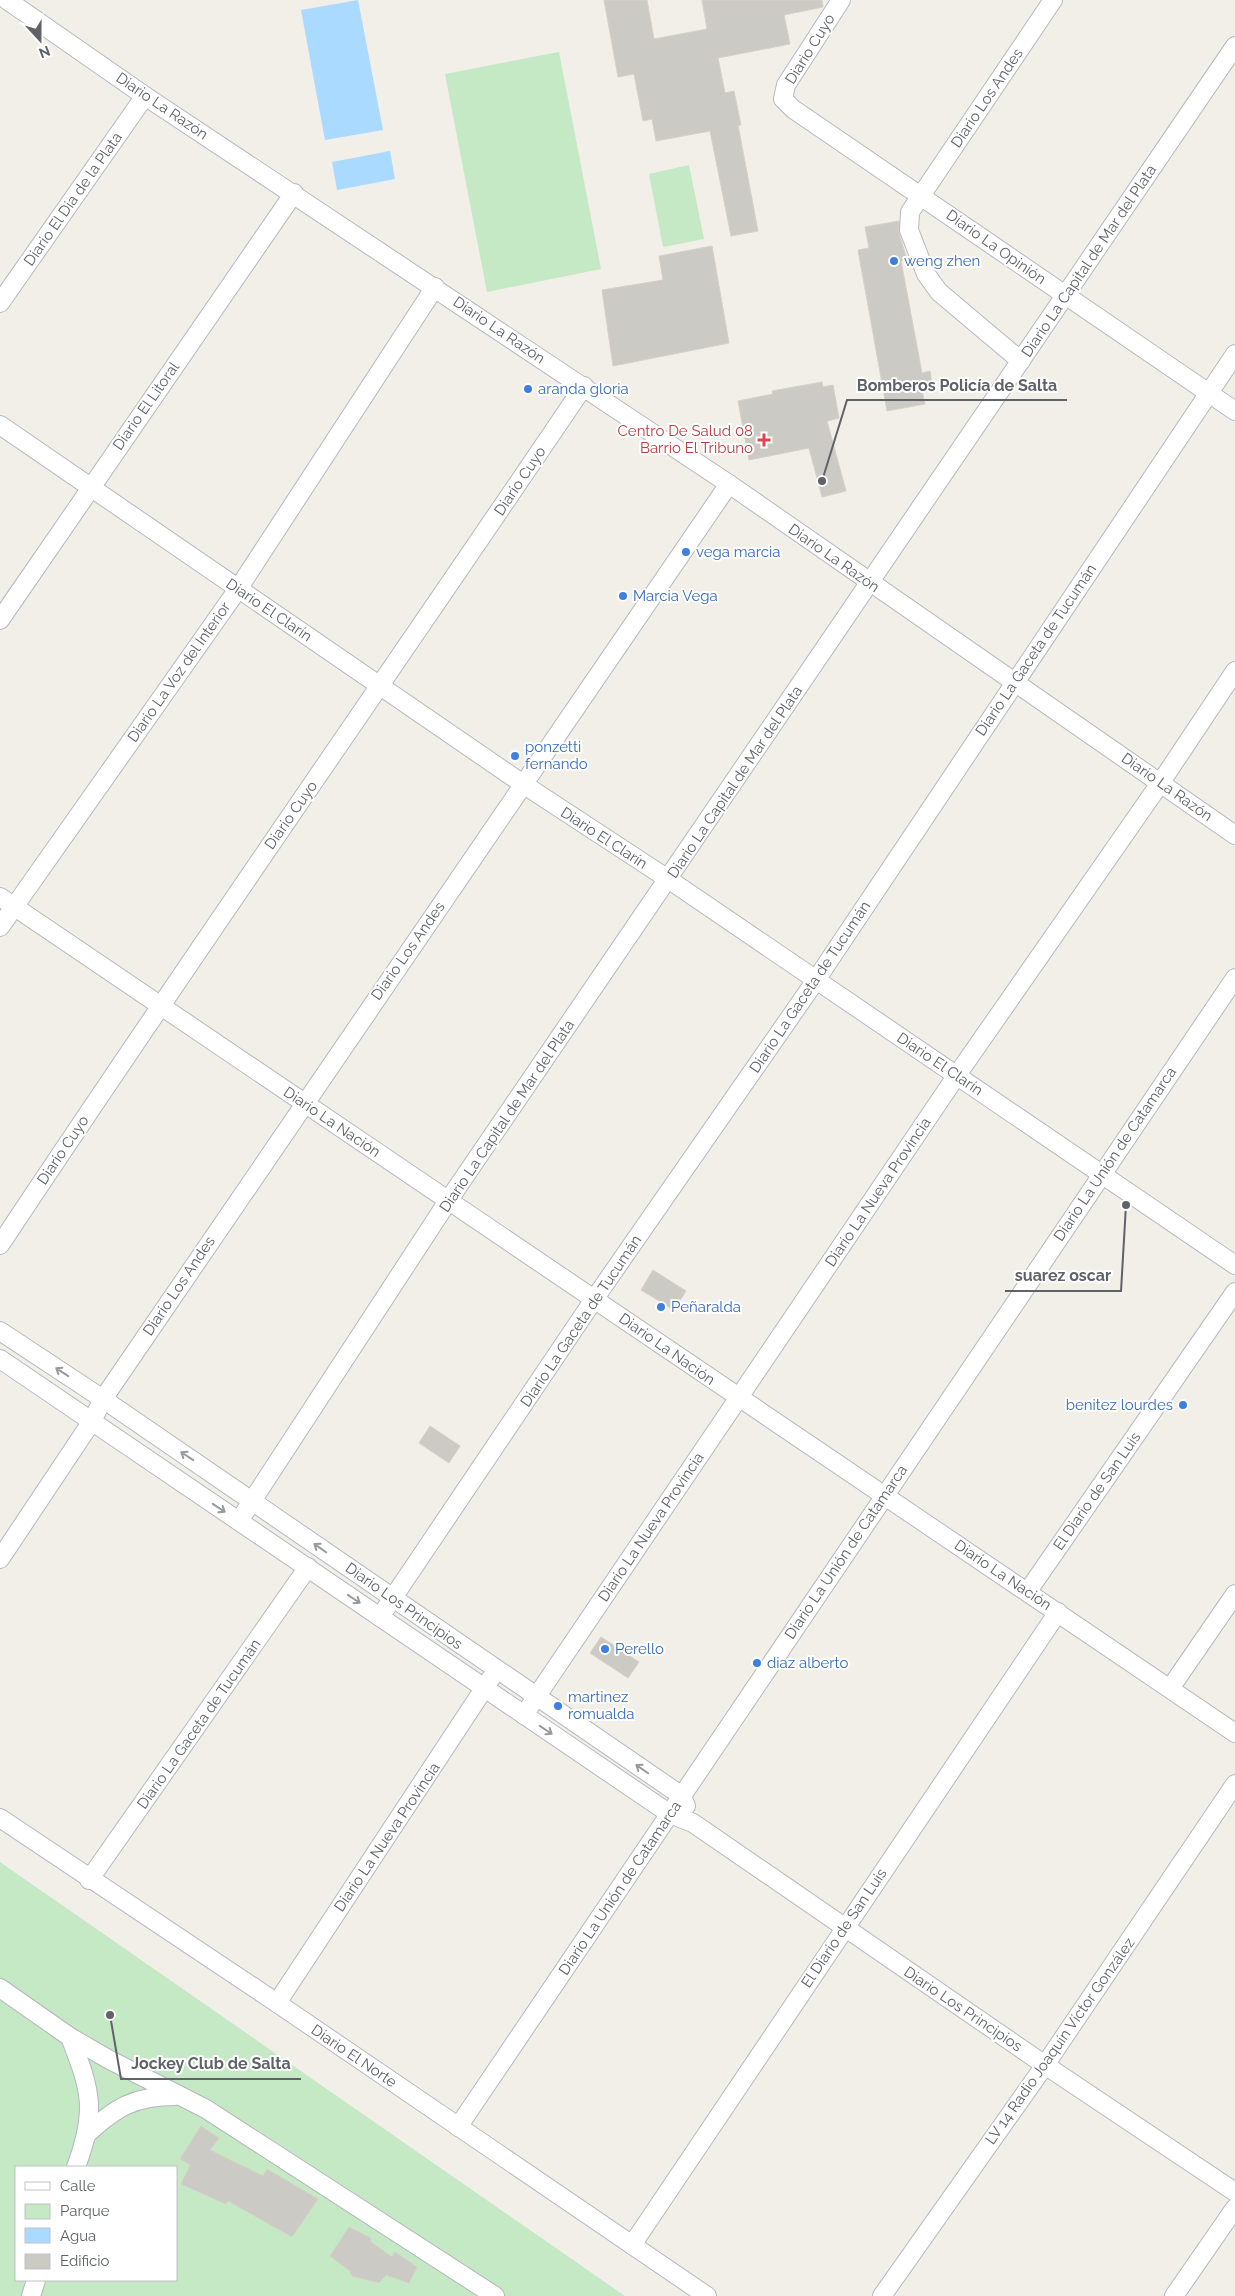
<svg xmlns="http://www.w3.org/2000/svg" width="1235" height="2296" font-family="Raleway,sans-serif">
  <style>
    .green { fill: #c5e8c5; fill-rule: evenodd }
    .water { fill: #aadaff }
    .building { fill: #cccac5; stroke: #d6d1c6 }
    .lines { fill: none; stroke-linecap: round; stroke-linejoin: round }
    .minor-casing { stroke: #b5b8bc; stroke-width: 20 }
    .minor { stroke: #fff; stroke-width: 18 }
    .oneway { stroke: #979a9d }
    .shop-dot { fill: #3f7fe0; stroke: #fff; stroke-width: 2 }
    .health-dot { fill: #e0444e; stroke: #fff; stroke-width: 2 }
    .labels { text-anchor: middle; stroke-width: 4; stroke-linejoin: round; paint-order: stroke }
    .street-label { font-size: 15px; fill: #5f6368; stroke: #fff }
    .shop-label { font-size: 15px; fill: #366cbe; stroke: #fff; text-anchor: start }
    .health-label { font-size: 15px; fill: #be3a42; stroke: #fff; text-anchor: end }
    .leader { fill: none; stroke: #5f6368; stroke-width: 2 }
    .callout-dot { fill: #5f6368; stroke: #fff; stroke-width: 2 }
    .callout-label { font-size: 16px; text-anchor: middle; font-weight: bold; fill: #5f6368; stroke: #fff; stroke-width: 4; stroke-linejoin: round; paint-order: stroke }
  </style>
  <rect width="100%" height="100%" fill="#f1efe8"/>
  <!-- green -->
  <g class="green">
    <polygon points="559,52 601,269 487,292 445,74"/>
    <polygon points="689,165 704,239 663,247 649,174"/>
    <path d="M0 1862 625 2296H0ZM16 2167H176V2280H16Z"/>
  </g>
  <!-- water -->
  <g class="water">
    <polygon points="358,0 383,130 325,140 301,10"/>
    <polygon points="390,151 395,179 337,190 332,162"/>
  </g>
  <!-- building -->
  <g class="building">
    <polygon points="604,0 647,0 654,39 707,29 702,0 822,0 823,7 784,15 790,44 718,58 725,93 734,91 741,125 738,125 758,231 731,236 710,131 656,141 652,119 643,121 634,74 618,77"/>
    <polygon points="899,221 899,233 907,260 901,261 922,373 930,371 933,389 922,391 925,404 887,411 858,250 869,248 865,227"/>
    <polygon points="712,246 729,343 613,366 602,290 663,280 659,256"/>
    <polygon points="822,382 823,387 833,385 839,418 827,421 846,491 822,497 809,448 749,460 738,401 773,394 772,391"/>
    <polygon points="653,1270 686,1291 674,1310 641,1290"/>
    <polygon points="430,1426 460,1446 449,1463 419,1443"/>
    <polygon points="601,1637 639,1662 628,1678 590,1653"/>
    <polygon points="201,2126 219,2138 210,2150 263,2176 267,2169 318,2199 292,2237 228,2201 226,2204 181,2184 190,2165 180,2159"/>
    <polygon points="349,2227 371,2238 371,2242 392,2257 395,2252 417,2267 409,2283 386,2275 379,2283 352,2276 350,2271 330,2256"/>
  </g>
  <g class="lines">
    <defs>
      <g id="minor">
        <polyline points="7,0 145,96 729,484 1235,835"/>
        <polyline points="841,0 786,85 783,99 793,109 1235,411"/>
        <polyline points="0,303 145,96"/>
        <polyline points="1021,361 939,292 926,274 909,230 910,212 1053,0"/>
        <polyline points="0,425 523,784 668,879 1235,1265"/>
        <polyline points="0,620 294,193"/>
        <polyline points="0,897 1235,1733"/>
        <polyline points="0,927 238,589 435,287"/>
        <path d="M0 1245C191 957 390 673 584 386"/>
        <polyline points="0,1331 103,1399 682,1796 686,1806"/>
        <polyline points="0,1359 670,1814 693,1823 1045,2065 1235,2192"/>
        <polyline points="239,1521 448,1201 1235,46"/>
        <polyline points="0,1559 92,1421 103,1399 729,484"/>
        <polyline points="1028,1591 1235,1292"/>
        <polyline points="380,1617 595,1298 816,980 1235,354"/>
        <polyline points="1171,1687 1235,1594"/>
        <polyline points="524,1715 957,1075 1161,782 1235,671"/>
        <polyline points="0,1818 277,2003 707,2296"/>
        <polyline points="89,1880 308,1567"/>
        <polyline points="0,1988 70,2037 108,2059 206,2109 495,2296"/>
        <polyline points="277,2003 491,1678"/>
        <path d="M70 2037C91 2091 97 2110 76 2167"/>
        <polyline points="458,2127 1235,978"/>
        <path d="M87 2134C116 2107 135 2096 175 2096"/>
        <polyline points="632,2245 1058,1612"/>
        <polyline points="31,2296 36,2280"/>
        <polyline points="882,2296 1045,2065 1235,1784"/>
        <polyline points="1174,2296 1235,2208"/>
      </g>
    </defs>
    <!-- minor casing -->
    <use href="#minor" class="minor-casing"/>
    <!-- minor -->
    <use href="#minor" class="minor"/>
  </g>
  <!-- one-way arrows -->
  <defs><path id="oneway-shaft" d="M-6 0H5M1.5-3L5.5 0L1.5 3" fill="none" stroke-width="1.6" stroke-linecap="round" stroke-linejoin="round" transform="scale(1.25)"/></defs>
  <g class="oneway">
    <use href="#oneway-shaft" transform="translate(62 1372) rotate(-147)"/>
    <use href="#oneway-shaft" transform="translate(187 1456) rotate(-146)"/>
    <use href="#oneway-shaft" transform="translate(219 1508) rotate(34)"/>
    <use href="#oneway-shaft" transform="translate(320 1548) rotate(-145)"/>
    <use href="#oneway-shaft" transform="translate(354 1599) rotate(34)"/>
    <use href="#oneway-shaft" transform="translate(546 1730) rotate(34)"/>
    <use href="#oneway-shaft" transform="translate(642 1769) rotate(-145)"/>
  </g>
  <!-- markers -->
  <g class="shop-dot">
    <circle cx="894" cy="261" r="5"/>
    <circle cx="528" cy="389" r="5"/>
    <circle cx="686" cy="552" r="5"/>
    <circle cx="623" cy="596" r="5"/>
    <circle cx="515" cy="756" r="5"/>
    <circle cx="661" cy="1307" r="5"/>
    <circle cx="1183" cy="1405" r="5"/>
    <circle cx="605" cy="1649" r="5"/>
    <circle cx="757" cy="1663" r="5"/>
    <circle cx="558" cy="1706" r="5"/>
  </g>
  <path class="health-dot" d="M761.5 432.5h5v5h5v5h-5v5h-5v-5h-5v-5h5z"/>
  <g class="labels">
    <!-- street labels -->
    <g class="street-label">
      <text transform="translate(810 49) rotate(-58)" y="5">Diario Cuyo</text>
      <text transform="translate(987 98) rotate(-56)" y="5">Diario Los Andes</text>
      <text transform="translate(162 106) rotate(34)" y="5">Diario La Razón</text>
      <text transform="translate(73 199) rotate(-55)" y="5">Diario El Dia de la Plata</text>
      <text transform="translate(996 247) rotate(35)" y="5">Diario La Opinión</text>
      <text transform="translate(1089 261) rotate(-56)" y="5">Diario La Capital de Mar del Plata</text>
      <text transform="translate(499 330) rotate(34)" y="5">Diario La Razón</text>
      <text transform="translate(146 406) rotate(-55)" y="5">Diario El Litoral</text>
      <text transform="translate(520 481) rotate(-56)" y="5">Diario Cuyo</text>
      <text transform="translate(834 558) rotate(35)" y="5">Diario La Razón</text>
      <text transform="translate(269 610) rotate(34)" y="5">Diario El Clarín</text>
      <text transform="translate(1036 650) rotate(-56)" y="5">Diario La Gaceta de Tucumán</text>
      <text transform="translate(179 672) rotate(-55)" y="5">Diario La Voz del Interior</text>
      <text transform="translate(735 782) rotate(-56)" y="5">Diario La Capital de Mar del Plata</text>
      <text transform="translate(1167 787) rotate(35)" y="5">Diario La Razón</text>
      <text transform="translate(291 815) rotate(-55)" y="5">Diario Cuyo</text>
      <text transform="translate(604 838) rotate(33)" y="5">Diario El Clarín</text>
      <text transform="translate(408 951) rotate(-55)" y="5">Diario Los Andes</text>
      <text transform="translate(810 987) rotate(-56)" y="5">Diario La Gaceta de Tucumán</text>
      <text transform="translate(940 1064) rotate(34)" y="5">Diario El Clarín</text>
      <text transform="translate(507 1116) rotate(-56)" y="5">Diario La Capital de Mar del Plata</text>
      <text transform="translate(332 1122) rotate(34)" y="5">Diario La Nación</text>
      <text transform="translate(63 1150) rotate(-56)" y="5">Diario Cuyo</text>
      <text transform="translate(1115 1154) rotate(-56)" y="5">Diario La Unión de Catamarca</text>
      <text transform="translate(878 1192) rotate(-56)" y="5">Diario La Nueva Provincia</text>
      <text transform="translate(179 1286) rotate(-56)" y="5">Diario Los Andes</text>
      <text transform="translate(581 1321) rotate(-56)" y="5">Diario La Gaceta de Tucumán</text>
      <text transform="translate(667 1349) rotate(35)" y="5">Diario La Nación</text>
      <text transform="translate(1097 1491) rotate(-55)" y="5">El Diario de San Luis</text>
      <text transform="translate(651 1527) rotate(-56)" y="5">Diario La Nueva Provincia</text>
      <text transform="translate(846 1552) rotate(-56)" y="5">Diario La Unión de Catamarca</text>
      <text transform="translate(1003 1575) rotate(34)" y="5">Diario La Nación</text>
      <text transform="translate(404 1606) rotate(35)" y="5">Diario Los Principios</text>
      <text transform="translate(199 1724) rotate(-55)" y="5">Diario La Gaceta de Tucumán</text>
      <text transform="translate(387 1837) rotate(-56)" y="5">Diario La Nueva Provincia</text>
      <text transform="translate(620 1888) rotate(-56)" y="5">Diario La Unión de Catamarca</text>
      <text transform="translate(844 1928) rotate(-56)" y="5">El Diario de San Luis</text>
      <text transform="translate(963 2009) rotate(34)" y="5">Diario Los Principios</text>
      <text transform="translate(1060 2041) rotate(-55)" y="5">LV 14 Radio Joaquín Víctor González</text>
      <text transform="translate(354 2056) rotate(34)" y="5">Diario El Norte</text>
    </g>
    <!-- shop labels -->
    <g class="shop-label">
      <text x="904" y="266">weng zhen</text>
      <text x="538" y="394">aranda gloria</text>
      <text x="696" y="557">vega marcia</text>
      <text x="633" y="601">Marcia Vega</text>
      <text x="525" y="752">ponzetti<tspan x="525" dy="17">fernando</tspan></text>
      <text x="671" y="1312">Peñaralda</text>
      <text x="1173" y="1410" text-anchor="end">benitez lourdes</text>
      <text x="615" y="1654">Perello</text>
      <text x="767" y="1668">diaz alberto</text>
      <text x="568" y="1702">martinez<tspan x="568" dy="17">romualda</tspan></text>
    </g>
    <!-- health labels -->
    <g class="health-label">
      <text x="753" y="436">Centro De Salud 08<tspan x="753" dy="17">Barrio El Tribuno</tspan></text>
    </g>
  </g>
  <!-- callouts -->
  <path class="leader" d="M822 481L847 400H1067M1126 1205L1121 1291H1005M110 2015L121 2079H301"/>
  <g class="callout-dot">
    <circle cx="822" cy="481" r="5"/>
    <circle cx="1126" cy="1205" r="5"/>
    <circle cx="110" cy="2015" r="5"/>
  </g>
  <g class="callout-label">
    <text x="957" y="391">Bomberos Policía de Salta</text>
    <text x="1063" y="1281">suarez oscar</text>
    <text x="211" y="2069">Jockey Club de Salta</text>
  </g>
  <!-- legend -->
  <rect x="15" y="2166" width="162" height="115" fill="#ffffff" stroke="#bfc1c3"/>
  <rect x="25" y="2182" width="25" height="8" fill="#ffffff" stroke="#bfc1c3"/>
  <text x="60" y="2191" font-size="15" fill="#5f6368">Calle</text>
  <rect x="25" y="2204" width="25" height="15" fill="#c5e8c5" stroke="#bfc1c3"/>
  <text x="60" y="2216" font-size="15" fill="#5f6368">Parque</text>
  <rect x="25" y="2228" width="25" height="15" fill="#aadaff" stroke="#bfc1c3"/>
  <text x="60" y="2241" font-size="15" fill="#5f6368">Agua</text>
  <rect x="25" y="2254" width="25" height="15" fill="#cccac5" stroke="#bfc1c3"/>
  <text x="60" y="2266" font-size="15" fill="#5f6368">Edificio</text>
  <!-- north arrow -->
  <g transform="translate(40 40) rotate(159)" stroke="#ffffff" stroke-width="4" paint-order="stroke">
  <path d="M0-4L9 19L0 12L-9 19Z" fill="#5f6368"/>
  <text y="-8" font-size="14" font-weight="bold" text-anchor="middle" fill="#5f6368">N</text>
  </g>
</svg>
